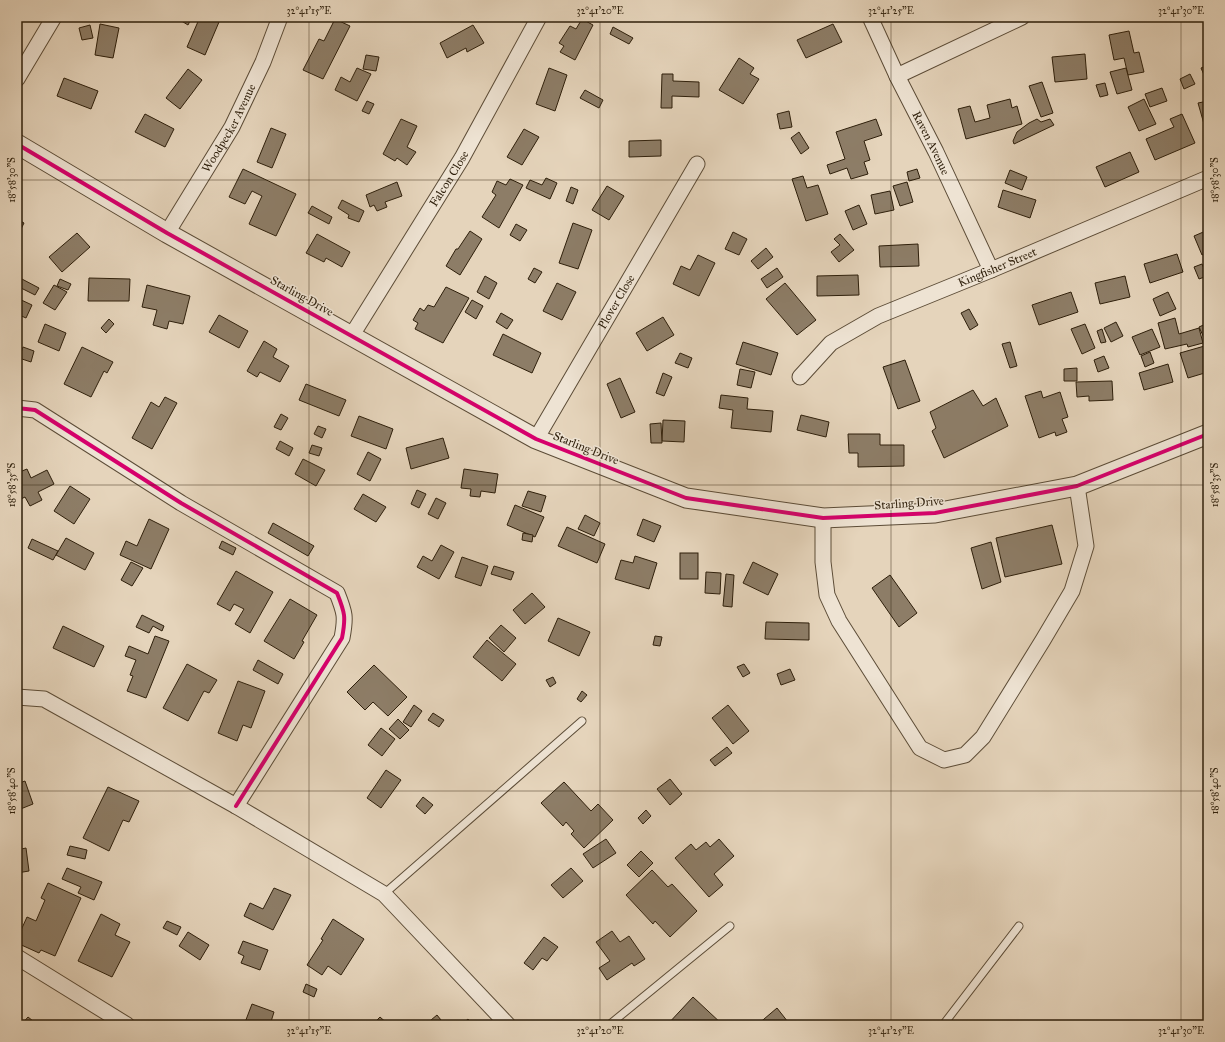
<svg xmlns="http://www.w3.org/2000/svg" width="1225" height="1042" font-family="'IM FELL Great Primer',serif">
  <style>
    .building { fill: #8d7d67; stroke: #2e1f0b }
    .lines { fill: none; stroke-linecap: round; stroke-linejoin: round }
    .service-casing { stroke: #5c4c37; stroke-width: 9 }
    .minor-casing { stroke: #5c4c37; stroke-width: 17 }
    .tertiary-casing { stroke: #5c4c37; stroke-width: 21 }
    .service { stroke: #eee3d3; stroke-width: 7 }
    .minor { stroke: #eee3d3; stroke-width: 15 }
    .tertiary { stroke: #eee3d3; stroke-width: 19 }
    .cycleway-casing { stroke: #eee3d3; stroke-width: 6 }
    .cycleway { stroke: #d6006c; stroke-width: 4 }
    .ticks { fill: none; stroke: #2e1f0b; stroke-width: 1; stroke-opacity: 0.45 }
    .labels { text-anchor: middle; stroke-width: 3; stroke-linejoin: round; paint-order: stroke }
    .street-label { font-size: 12px; fill: #2e1f0b; stroke: #eee3d3 }
    .neatline { fill: none; stroke: #2e1f0b; stroke-width: 1.5 }
    .ticks-label { font-size: 10px; text-anchor: middle; fill: #2e1f0b }
  </style>
  <rect width="100%" height="100%" fill="#e5d4bb"/>
  <filter id="stains"><feTurbulence type="fractalNoise" baseFrequency=".005" numOctaves="4"/><feColorMatrix values="0 0 0 0 .2 0 0 0 0 .09 0 0 0 0 .02 0 0 0 .5 -.17"/></filter>
  <radialGradient id="worn" r=".72"><stop offset=".6" stop-color="#630" stop-opacity="0"/><stop offset="1" stop-color="#630" stop-opacity=".3"/></radialGradient>
  <!-- building -->
  <g class="building">
    <polygon points="175,17 192,17 188,25"/>
    <polygon points="200,17 208,17 219,22 205,55 187,47"/>
    <polygon points="335,19 350,26 323,79 303,70 319,39 324,41"/>
    <polygon points="582,19 593,25 575,60 560,52 564,46 559,43 570,26 576,29"/>
    <polygon points="100,24 119,28 113,58 95,55"/>
    <polygon points="833,24 842,42 806,58 797,40"/>
    <polygon points="90,25 93,38 82,40 79,28"/>
    <polygon points="473,25 484,43 467,52 466,48 447,58 440,43"/>
    <polygon points="613,27 633,38 629,44 610,34"/>
    <polygon points="1129,31 1134,53 1139,52 1144,72 1128,75 1124,58 1114,60 1109,35"/>
    <polygon points="1085,54 1087,79 1055,82 1052,57"/>
    <polygon points="366,55 379,57 376,71 363,69"/>
    <polygon points="739,58 754,68 750,74 759,79 743,104 719,90"/>
    <polygon points="1208,65 1208,81 1207,82 1201,68"/>
    <polygon points="357,68 371,74 357,101 335,90 341,77 350,82"/>
    <polygon points="549,68 567,75 555,111 536,104"/>
    <polygon points="1126,68 1132,90 1117,94 1110,72"/>
    <polygon points="188,69 202,80 180,109 166,98"/>
    <polygon points="662,74 673,74 673,81 699,82 699,97 672,96 672,108 661,108"/>
    <polygon points="1190,74 1195,84 1184,89 1180,79"/>
    <polygon points="64,78 98,91 91,109 57,96"/>
    <polygon points="1042,82 1053,113 1041,117 1029,86"/>
    <polygon points="1105,83 1108,95 1100,97 1096,85"/>
    <polygon points="1162,88 1167,101 1150,107 1145,94"/>
    <polygon points="585,90 603,100 599,108 580,98"/>
    <polygon points="1010,99 1012,108 1017,106 1022,124 966,139 958,109 970,106 975,122 990,118 987,105"/>
    <polygon points="1144,99 1156,124 1139,131 1128,107"/>
    <polygon points="367,101 374,104 369,114 362,111"/>
    <polygon points="1208,101 1208,130 1206,131 1198,103"/>
    <polygon points="789,111 792,127 780,129 777,114"/>
    <polygon points="145,114 174,129 165,147 135,132"/>
    <polygon points="1182,114 1195,143 1155,160 1146,139 1174,127 1170,119"/>
    <polygon points="401,119 417,126 407,147 416,152 407,165 397,158 395,161 383,154"/>
    <polygon points="876,119 882,135 864,141 870,160 864,162 868,174 851,179 847,168 830,174 827,165 845,159 836,132"/>
    <polygon points="1037,119 1041,122 1050,119 1054,125 1014,144 1013,141 1017,132 1029,123"/>
    <polygon points="271,128 286,134 272,168 257,162"/>
    <polygon points="524,129 539,137 522,165 507,157"/>
    <polygon points="799,132 809,148 801,154 791,138"/>
    <polygon points="661,140 661,156 629,157 629,141"/>
    <polygon points="1130,152 1139,172 1105,187 1096,167"/>
    <polygon points="243,169 296,194 276,236 249,224 262,196 252,191 245,204 229,197"/>
    <polygon points="917,169 920,178 909,181 907,172"/>
    <polygon points="1010,170 1027,177 1022,190 1005,183"/>
    <polygon points="803,176 807,188 818,185 828,214 806,221 792,179"/>
    <polygon points="546,178 557,183 550,199 526,188 530,180 542,185"/>
    <polygon points="510,179 523,185 499,228 482,217 496,195 492,192 497,181 506,185"/>
    <polygon points="397,182 402,196 385,202 387,207 377,211 374,205 370,207 366,195"/>
    <polygon points="907,182 913,202 900,206 893,186"/>
    <polygon points="607,186 624,196 609,220 592,210"/>
    <polygon points="571,187 578,190 573,204 566,201"/>
    <polygon points="1003,190 1036,200 1030,218 998,207"/>
    <polygon points="890,191 894,210 875,214 871,195"/>
    <polygon points="342,200 364,211 359,222 348,218 349,215 338,208"/>
    <polygon points="859,205 867,224 853,230 845,211"/>
    <polygon points="312,206 332,217 329,224 308,213"/>
    <polygon points="17,219 24,223 17,237"/>
    <polygon points="573,223 592,230 578,269 559,263"/>
    <polygon points="516,224 527,230 520,241 510,235"/>
    <polygon points="1208,230 1208,252 1202,255 1194,236"/>
    <polygon points="470,231 482,239 460,275 446,266 456,249 458,249"/>
    <polygon points="733,232 747,239 739,255 725,249"/>
    <polygon points="77,233 90,247 62,272 49,257"/>
    <polygon points="317,234 350,252 342,267 326,258 324,262 306,253"/>
    <polygon points="840,234 854,250 839,262 831,252 840,245 834,239"/>
    <polygon points="918,244 919,266 880,267 879,246"/>
    <polygon points="766,248 773,257 758,269 751,261"/>
    <polygon points="1177,254 1183,272 1150,283 1144,264"/>
    <polygon points="698,255 715,263 699,296 673,284 681,266 690,270"/>
    <polygon points="1202,264 1207,276 1199,279 1194,267"/>
    <polygon points="534,268 542,272 535,283 528,279"/>
    <polygon points="777,268 783,277 767,288 761,279"/>
    <polygon points="858,275 859,295 817,296 817,276"/>
    <polygon points="485,276 497,283 489,299 477,292"/>
    <polygon points="1125,276 1130,297 1100,304 1095,283"/>
    <polygon points="20,278 39,288 35,295 17,286"/>
    <polygon points="89,278 130,279 129,301 88,301"/>
    <polygon points="60,279 71,284 68,290 57,286"/>
    <polygon points="557,283 576,292 562,320 543,311"/>
    <polygon points="785,283 816,320 797,335 766,299"/>
    <polygon points="54,285 67,292 55,310 43,303"/>
    <polygon points="147,285 190,296 183,324 169,321 167,329 153,325 157,310 142,307"/>
    <polygon points="446,287 469,298 443,343 415,329 418,323 413,320 420,308 424,311 428,305 434,307"/>
    <polygon points="1071,292 1078,312 1039,325 1032,305"/>
    <polygon points="1168,292 1176,309 1160,316 1153,299"/>
    <polygon points="17,298 32,305 26,318 17,314"/>
    <polygon points="472,300 483,306 476,319 465,312"/>
    <polygon points="969,309 978,325 970,330 961,313"/>
    <polygon points="501,313 513,320 507,329 496,322"/>
    <polygon points="219,315 248,331 239,348 209,332"/>
    <polygon points="663,317 674,335 647,351 636,333"/>
    <polygon points="1175,318 1179,334 1199,328 1203,343 1188,347 1187,344 1165,349 1158,323"/>
    <polygon points="109,319 114,324 106,333 101,328"/>
    <polygon points="1116,322 1123,336 1111,342 1104,328"/>
    <polygon points="1208,323 1208,339 1205,340 1199,327"/>
    <polygon points="45,324 66,333 59,351 38,342"/>
    <polygon points="1085,324 1095,348 1082,354 1071,329"/>
    <polygon points="1102,329 1106,342 1101,343 1097,331"/>
    <polygon points="1152,329 1160,347 1140,355 1132,337"/>
    <polygon points="503,334 541,353 532,373 493,355"/>
    <polygon points="264,341 277,349 273,357 289,366 280,382 260,372 257,377 247,371"/>
    <polygon points="743,342 778,353 771,375 736,364"/>
    <polygon points="1010,342 1017,366 1010,368 1002,344"/>
    <polygon points="1208,345 1208,372 1188,378 1180,353"/>
    <polygon points="23,347 34,351 31,362 19,358"/>
    <polygon points="82,347 113,362 107,373 104,371 91,397 64,384"/>
    <polygon points="1150,352 1154,363 1145,367 1141,356"/>
    <polygon points="680,353 692,358 688,368 675,363"/>
    <polygon points="1104,356 1109,368 1098,372 1094,360"/>
    <polygon points="905,360 920,401 898,409 883,367"/>
    <polygon points="1168,364 1173,382 1144,390 1139,373"/>
    <polygon points="1077,368 1077,381 1064,381 1064,369"/>
    <polygon points="740,369 755,372 751,388 737,385"/>
    <polygon points="663,373 672,377 664,396 656,393"/>
    <polygon points="620,378 635,412 621,418 607,384"/>
    <polygon points="1112,381 1113,400 1089,401 1089,396 1077,397 1076,382"/>
    <polygon points="306,384 346,400 339,416 299,400"/>
    <polygon points="973,390 983,406 996,398 1008,426 944,458 932,431 936,428 930,412"/>
    <polygon points="1041,391 1043,398 1060,392 1068,417 1062,419 1067,432 1056,436 1055,432 1039,438 1025,396"/>
    <polygon points="721,395 748,398 747,409 773,411 771,432 731,428 733,410 719,408"/>
    <polygon points="165,397 177,403 152,449 132,438 151,402 159,407"/>
    <polygon points="281,414 288,418 281,430 274,427"/>
    <polygon points="801,415 829,422 826,437 797,430"/>
    <polygon points="359,416 393,429 386,449 351,436"/>
    <polygon points="663,420 685,421 684,442 662,441"/>
    <polygon points="661,423 662,443 651,443 650,424"/>
    <polygon points="318,426 326,429 322,438 314,434"/>
    <polygon points="848,434 880,434 880,445 904,445 904,466 858,467 858,453 849,453"/>
    <polygon points="443,438 449,458 411,469 406,448"/>
    <polygon points="280,441 293,448 289,456 276,449"/>
    <polygon points="312,445 322,448 319,456 309,453"/>
    <polygon points="368,452 381,459 370,481 357,474"/>
    <polygon points="303,459 325,470 316,486 295,474"/>
    <polygon points="27,469 31,478 47,470 54,484 38,492 42,500 30,506 25,497 17,501 17,473"/>
    <polygon points="464,469 498,474 495,493 481,491 480,497 470,496 471,489 461,488"/>
    <polygon points="70,486 90,499 74,524 54,511"/>
    <polygon points="417,490 426,494 419,508 411,504"/>
    <polygon points="528,491 546,496 541,512 522,506"/>
    <polygon points="363,494 386,507 376,522 354,509"/>
    <polygon points="436,498 446,503 438,519 428,514"/>
    <polygon points="515,505 544,517 535,537 507,525"/>
    <polygon points="585,515 600,523 594,536 578,529"/>
    <polygon points="149,519 169,529 151,569 120,555 126,541 137,546"/>
    <polygon points="643,519 661,526 654,542 637,535"/>
    <polygon points="273,523 314,546 308,556 268,533"/>
    <polygon points="1052,525 1062,564 1005,577 996,538"/>
    <polygon points="567,527 605,544 597,563 558,546"/>
    <polygon points="523,533 533,535 532,542 522,540"/>
    <polygon points="66,538 94,553 85,570 56,555"/>
    <polygon points="32,539 58,551 53,560 28,548"/>
    <polygon points="222,541 236,548 233,555 219,548"/>
    <polygon points="991,542 1001,582 982,589 971,548"/>
    <polygon points="441,545 454,552 439,579 417,567 423,556 432,561"/>
    <rect x="680" y="553" width="18" height="26"/>
    <polygon points="635,556 657,563 649,589 615,579 621,560 633,563"/>
    <polygon points="462,557 488,566 481,586 455,577"/>
    <polygon points="131,562 143,568 132,586 121,580"/>
    <polygon points="753,562 778,574 768,595 743,583"/>
    <polygon points="494,566 514,572 511,580 491,574"/>
    <polygon points="236,571 273,592 250,633 235,624 244,609 234,604 230,611 217,604"/>
    <polygon points="706,572 721,573 720,594 705,593"/>
    <polygon points="726,574 734,575 732,607 723,606"/>
    <polygon points="890,575 917,613 899,627 872,588"/>
    <polygon points="532,593 545,607 525,624 513,610"/>
    <polygon points="290,599 317,615 302,641 304,642 294,659 264,641"/>
    <polygon points="142,615 164,626 162,631 153,626 149,633 136,627"/>
    <polygon points="558,618 590,632 579,656 548,641"/>
    <polygon points="766,622 809,623 809,640 765,639"/>
    <polygon points="501,625 516,638 504,652 489,638"/>
    <polygon points="63,626 104,646 94,667 53,648"/>
    <polygon points="155,636 169,641 146,698 127,691 133,676 130,675 136,660 125,656 129,646 148,654"/>
    <polygon points="655,636 662,637 660,646 653,645"/>
    <polygon points="487,640 516,664 502,681 473,657"/>
    <polygon points="258,660 283,674 278,684 253,670"/>
    <polygon points="187,664 217,680 209,693 204,691 188,721 163,708"/>
    <polygon points="744,664 750,673 743,677 737,667"/>
    <polygon points="374,665 407,697 388,716 373,702 365,710 347,692"/>
    <polygon points="790,669 795,680 781,685 777,674"/>
    <polygon points="553,677 556,683 550,687 546,680"/>
    <polygon points="238,681 265,691 251,728 243,725 237,741 218,733"/>
    <polygon points="582,691 587,695 581,702 577,699"/>
    <polygon points="414,705 422,711 411,727 403,722"/>
    <polygon points="728,705 749,731 733,744 712,718"/>
    <polygon points="433,713 444,720 439,727 428,720"/>
    <polygon points="398,719 409,730 400,739 389,729"/>
    <polygon points="381,728 395,739 382,756 368,745"/>
    <polygon points="727,747 732,753 715,766 710,760"/>
    <polygon points="386,770 401,780 381,808 367,798"/>
    <polygon points="670,779 682,794 670,805 657,789"/>
    <polygon points="25,781 33,804 18,810 17,784"/>
    <polygon points="564,782 591,811 598,804 613,820 584,848 571,834 574,831 566,822 563,826 541,803"/>
    <polygon points="108,787 139,801 129,822 123,820 109,851 83,838"/>
    <polygon points="423,797 433,805 425,814 416,806"/>
    <polygon points="646,810 651,816 643,824 638,818"/>
    <polygon points="606,839 616,853 593,868 583,854"/>
    <polygon points="719,839 734,856 714,874 723,885 709,897 675,858 691,844 696,850 706,842 710,847"/>
    <polygon points="70,846 87,850 85,859 67,855"/>
    <polygon points="26,848 29,871 17,873 17,850"/>
    <polygon points="641,851 653,863 639,877 627,865"/>
    <polygon points="67,868 102,882 94,900 78,893 81,887 62,879"/>
    <polygon points="571,868 583,881 563,898 551,885"/>
    <polygon points="652,870 668,887 672,884 697,911 670,937 655,921 653,924 626,895"/>
    <polygon points="48,883 81,898 55,956 41,950 39,953 17,943 17,939 27,917 36,921 45,900 41,898"/>
    <polygon points="274,888 291,895 273,930 244,916 250,903 263,909"/>
    <polygon points="101,914 120,924 115,935 130,942 112,977 78,961"/>
    <polygon points="333,919 364,939 341,975 328,966 322,975 307,965 323,940 321,939"/>
    <polygon points="167,921 181,927 177,935 163,928"/>
    <polygon points="612,931 620,942 629,936 645,959 634,966 632,963 607,980 599,968 610,961 596,942"/>
    <polygon points="188,932 209,945 200,960 179,946"/>
    <polygon points="544,937 558,947 547,961 542,958 533,970 524,963"/>
    <polygon points="243,941 268,950 260,970 241,963 244,956 238,953"/>
    <polygon points="306,984 317,989 314,997 303,992"/>
    <polygon points="693,997 723,1025 667,1025"/>
    <polygon points="252,1004 274,1012 270,1025 244,1025"/>
    <polygon points="777,1008 788,1022 784,1025 757,1025"/>
    <polygon points="437,1015 445,1025 425,1025"/>
    <polygon points="28,1017 38,1025 21,1025"/>
    <polygon points="380,1017 389,1025 372,1025"/>
    <polygon points="468,1019 473,1025 461,1025"/>
  </g>
  <g class="lines">
    <defs>
      <g id="service">
        <polyline points="384,894 582,721"/>
        <polyline points="609,1025 730,926"/>
        <polyline points="943,1025 1019,926"/>
      </g>
      <g id="minor">
        <path id="s1" d="M870 17 897 76 936 152 991 270"/>
        <polyline points="897,76 1022,17"/>
        <polyline points="17,79 54,17"/>
        <path id="s2" d="M167 233 232 127 263 62 280 17"/>
        <path id="s3" d="M352 335 462 158 539 17"/>
        <path id="s4" d="M800 377 831 343 878 316 991 270 1208 178"/>
        <path d="M17 408 35 410 181 503 337 593C345 613 346 617 342 638L236 806"/>
        <path id="s5" d="M536 439 697 164"/>
        <polyline points="823,518 823,562 827,595 839,621 920,748 944,760 965,755 983,737 1043,640 1072,591 1086,546 1077,486"/>
        <polyline points="17,697 44,699 236,806 384,894 508,1025"/>
        <polyline points="17,957 127,1025"/>
      </g>
      <polyline id="tertiary" points="17,144 167,233 536,439 686,498 823,518 935,513 1077,486 1208,434"/>
    </defs>
    <!-- service casing -->
    <use href="#service" class="service-casing"/>
    <!-- minor casing -->
    <use href="#minor" class="minor-casing"/>
    <!-- tertiary casing -->
    <use href="#tertiary" class="tertiary-casing"/>
    <!-- service -->
    <use href="#service" class="service"/>
    <!-- minor -->
    <use href="#minor" class="minor"/>
    <!-- tertiary -->
    <use href="#tertiary" class="tertiary"/>
    <defs>
      <g id="cycleway">
        <polyline points="17,144 167,233 536,439 686,498 823,518 935,513 1077,486 1208,434"/>
        <path d="M17 408 35 410 181 503 337 593C345 613 346 617 342 638L236 806"/>
      </g>
    </defs>
    <!-- cycleway casing -->
    <use href="#cycleway" class="cycleway-casing"/>
    <!-- cycleway -->
    <use href="#cycleway" class="cycleway"/>
  </g>
  <!-- ticks -->
  <path class="ticks" d="M18 17V1025M309 17V1025M600 17V1025M891 17V1025M1181 17V1025M17 180H1208M17 485H1208M17 791H1208"/>
  <g class="labels">
    <!-- street labels -->
    <g class="street-label">
      <text dy="4" stroke="none"><textPath href="#s2" startOffset="122">Woodpecker Avenue</textPath></text>
      <text dy="4" stroke="none"><textPath href="#s1" startOffset="140">Raven Avenue</textPath></text>
      <text dy="4" stroke="none"><textPath href="#s3" startOffset="184">Falcon Close</textPath></text>
      <text dy="4" stroke="none"><textPath href="#s4" startOffset="229">Kingfisher Street</textPath></text>
      <text transform="translate(302 296) rotate(29)" y="4">Starling Drive</text>
      <text dy="4" stroke="none"><textPath href="#s5" startOffset="159">Plover Close</textPath></text>
      <text transform="translate(586 448) rotate(22)" y="4">Starling Drive</text>
      <text transform="translate(909 503) rotate(-4)" y="4">Starling Drive</text>
    </g>
  </g>
  <!-- margin -->
  <rect width="1225" height="1042" fill="none" stroke="#e5d4bb" stroke-width="44"/>
  <rect x="22" y="22" width="1181" height="998" class="neatline"/>
  <g class="ticks-label">
    <text x="309" y="14">32°41'15"E</text>
    <text x="600" y="14">32°41'20"E</text>
    <text x="891" y="14">32°41'25"E</text>
    <text x="1181" y="14">32°41'30"E</text>
    <text transform="translate(11 180) rotate(-90)" y="4">18°58'30"S</text>
    <text transform="translate(1214 180) rotate(-90)" y="4">18°58'30"S</text>
    <text transform="translate(11 485) rotate(-90)" y="4">18°58'35"S</text>
    <text transform="translate(1214 485) rotate(-90)" y="4">18°58'35"S</text>
    <text transform="translate(11 791) rotate(-90)" y="4">18°58'40"S</text>
    <text transform="translate(1214 791) rotate(-90)" y="4">18°58'40"S</text>
    <text x="309" y="1034">32°41'15"E</text>
    <text x="600" y="1034">32°41'20"E</text>
    <text x="891" y="1034">32°41'25"E</text>
    <text x="1181" y="1034">32°41'30"E</text>
  </g>
  <rect width="100%" height="100%" filter="url(#stains)"/>
  <rect width="100%" height="100%" fill="url(#worn)"/>
</svg>
